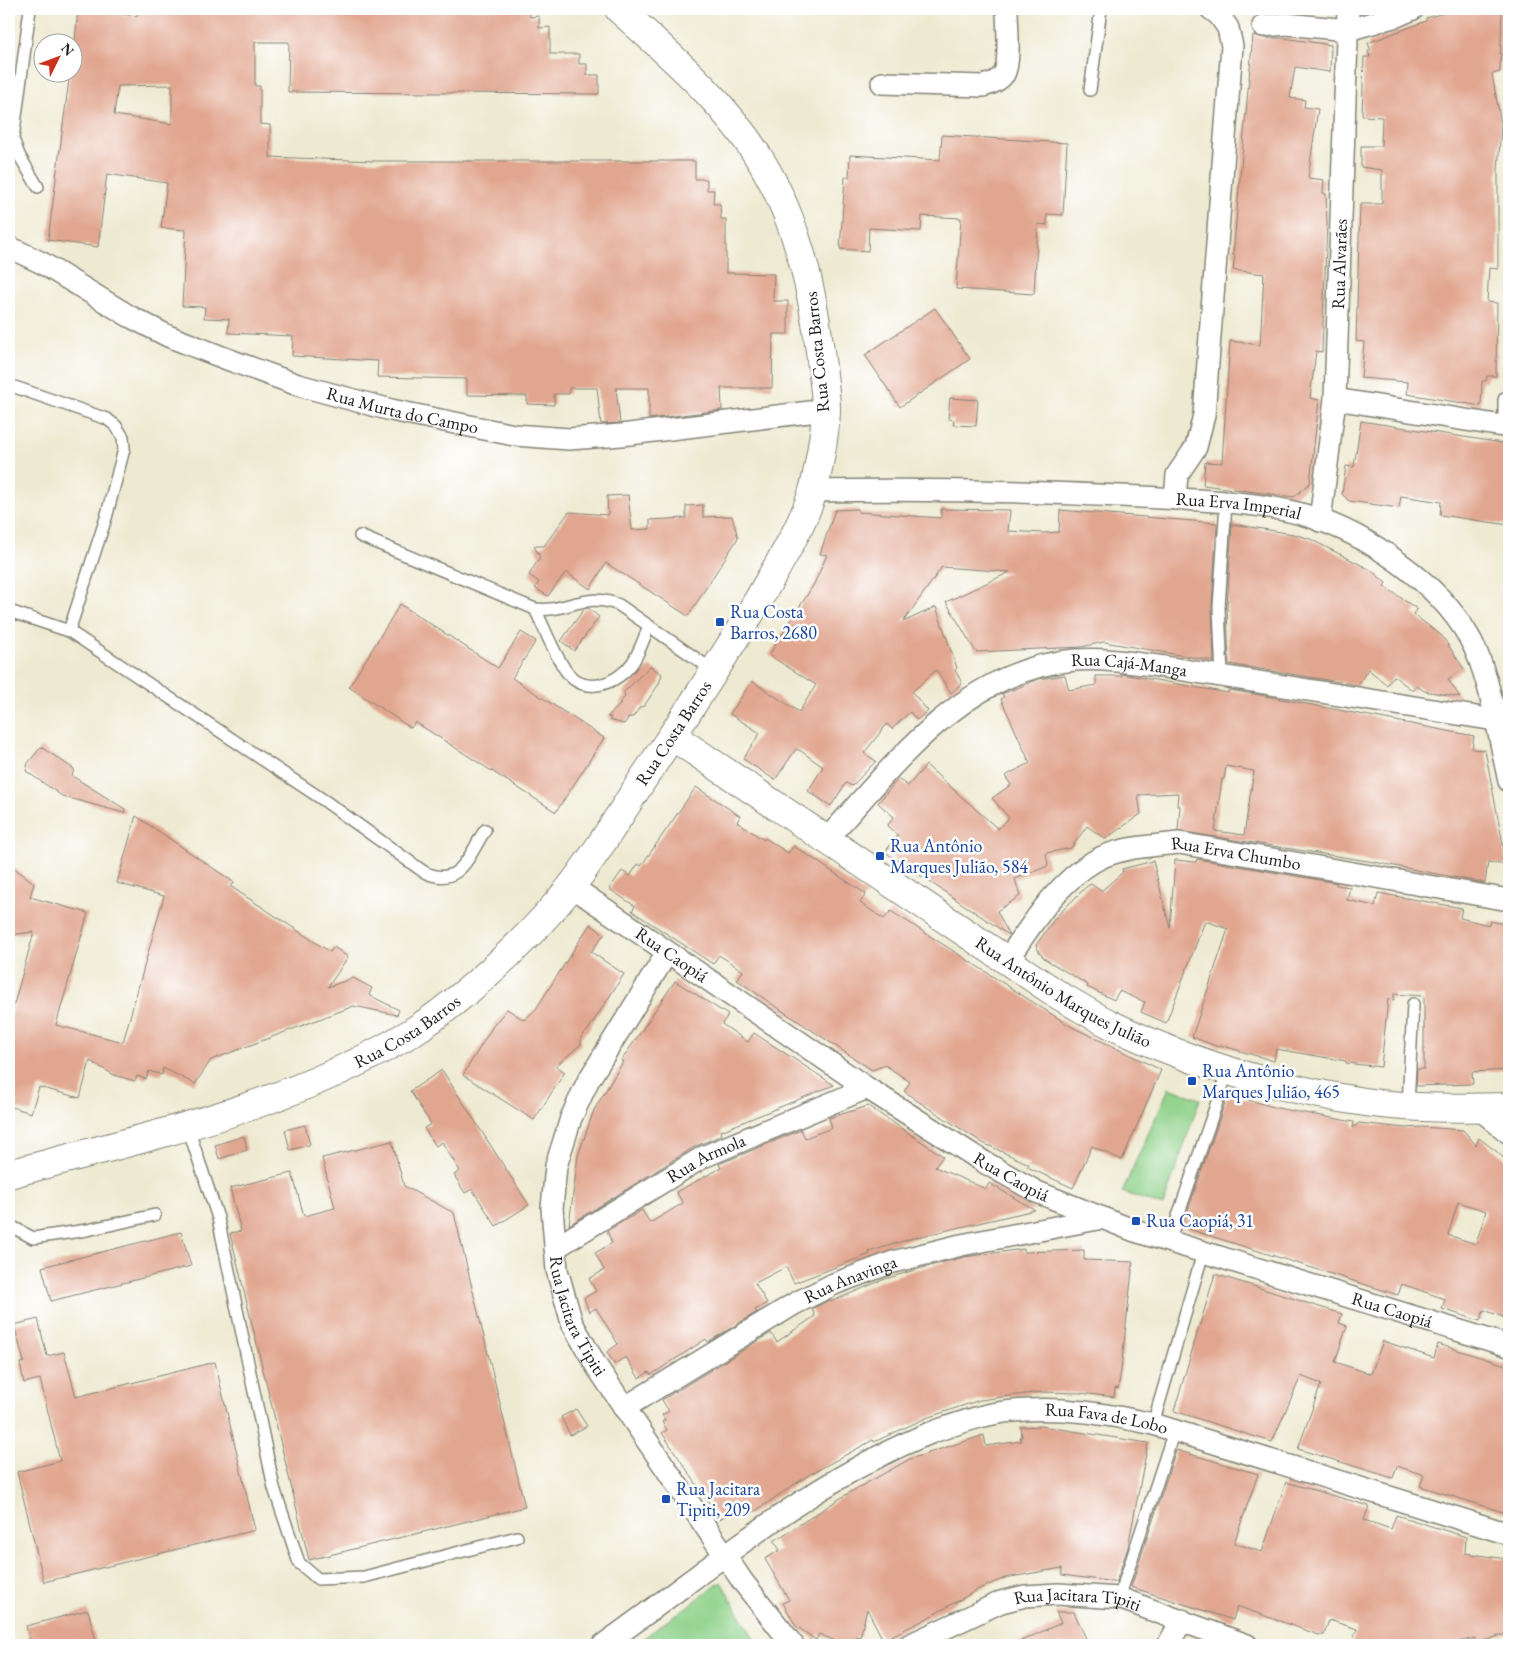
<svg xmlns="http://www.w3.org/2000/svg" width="1518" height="1654" font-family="'EB Garamond',serif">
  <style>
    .green { fill: #8dd189; stroke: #547652 }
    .building { fill: #e1a68f; fill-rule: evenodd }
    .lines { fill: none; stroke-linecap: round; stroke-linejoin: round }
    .lane-casing { stroke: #858377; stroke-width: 14 }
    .street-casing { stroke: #858377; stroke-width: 24 }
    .secondary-casing { stroke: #858377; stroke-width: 30 }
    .lane { stroke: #fff; stroke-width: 11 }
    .street { stroke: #fff; stroke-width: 21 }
    .secondary { stroke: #fff; stroke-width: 28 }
    .transit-dot { fill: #1a4fb4; stroke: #fff; stroke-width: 2 }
    .labels { text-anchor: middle; stroke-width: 5; stroke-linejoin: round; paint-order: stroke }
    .street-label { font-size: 18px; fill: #1c1c1c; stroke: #fff }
    .transit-label { font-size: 18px; fill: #164399; stroke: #fff; text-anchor: start }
  </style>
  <rect width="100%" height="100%" fill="#fff"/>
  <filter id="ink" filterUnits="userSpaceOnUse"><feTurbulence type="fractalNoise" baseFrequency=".02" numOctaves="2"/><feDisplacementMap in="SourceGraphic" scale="10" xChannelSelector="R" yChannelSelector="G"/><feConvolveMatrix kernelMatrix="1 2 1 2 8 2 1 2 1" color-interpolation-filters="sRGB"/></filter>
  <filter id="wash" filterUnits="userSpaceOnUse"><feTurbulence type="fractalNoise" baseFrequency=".0096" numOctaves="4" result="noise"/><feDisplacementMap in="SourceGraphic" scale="20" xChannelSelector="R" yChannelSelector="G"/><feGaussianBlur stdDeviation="1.12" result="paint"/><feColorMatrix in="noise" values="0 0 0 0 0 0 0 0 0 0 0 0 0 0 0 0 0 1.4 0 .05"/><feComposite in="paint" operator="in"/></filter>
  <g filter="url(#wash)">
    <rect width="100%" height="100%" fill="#eeead2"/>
    <!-- green -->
    <g class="green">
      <polygon points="1169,1088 1200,1099 1163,1206 1122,1192"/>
      <polygon points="721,1582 758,1645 634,1645"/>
    </g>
    <g id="blocks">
      <!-- building -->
      <g class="building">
        <path d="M78 9 137 16 138 12H188V9H530V17L539 16V28L550 27V54H579V64H587V75H599V94L288 92 289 42H255V86H260V124L270 125V157L374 161H695V179H707V190H714L713 204H720L721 219H726V273L774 274 773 301H788V334H773L772 388H721L722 410 649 419V388H616L620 423 601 424 597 388H569V394H554V405L527 404V396L467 395V379L377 377 378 361 292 356 293 336 228 333 229 319 204 318 205 307 182 306 186 230 161 228 167 183 107 174 98 247 48 240 70 72H72ZM172 85V124L114 115 118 86Z"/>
        <polygon points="1458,9 1458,13 1502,9 1500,72 1492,74 1501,124 1498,171 1498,269 1489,268 1487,302 1497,303 1496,376 1487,376 1486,381 1482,381 1481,406 1407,394 1408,382 1361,378 1364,342 1356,341 1360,204 1382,204 1382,170 1361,167 1361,146 1381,146 1382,117 1362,116 1364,57 1370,57 1368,51 1371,51 1368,43 1426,21 1426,18"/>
        <polygon points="1253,35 1264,38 1284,38 1331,45 1330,72 1295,67 1290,98 1305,100 1304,107 1318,109 1308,178 1324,180 1323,193 1326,194 1327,222 1322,352 1316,351 1310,398 1319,400 1310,483 1294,497 1203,485 1205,462 1222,463 1230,341 1260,345 1264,274 1233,270 1235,255 1233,255"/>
        <polygon points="942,135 1067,143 1063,215 1047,214 1047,225 1038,224 1034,294 956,289 961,218 922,216 921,231 869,228 868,251 840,249 845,177 849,177 850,155 940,160"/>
        <polygon points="935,308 970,359 900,407 865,355"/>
        <polygon points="950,398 978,400 976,426 953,425 954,420 948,419"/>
        <polygon points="1361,421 1509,444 1509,525 1440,515 1441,502 1401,496 1399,508 1349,501 1342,494 1346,466 1354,467"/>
        <polygon points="628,495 632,530 650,529 650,520 686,518 686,506 703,505 703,517 732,516 738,538 688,616 606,563 590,589 566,572 548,596 535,588 539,582 529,575 540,557 534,546 544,546 569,512 608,515 607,496"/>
        <polygon points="858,509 858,512 941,518 941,509 1010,510 1008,531 1043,533 1059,532 1060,510 1217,523 1212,606 1214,661 1104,642 1081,647 976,652 946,602 1010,572 942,567 903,622 936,607 957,668 955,670 962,683 951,693 936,670 912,692 928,711 917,720 910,712 892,729 887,724 864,753 876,761 852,786 846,783 831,806 808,791 823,767 801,751 796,749 775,780 743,759 760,733 730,714 752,681 799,712 816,685 769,655 814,584 827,555 820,554 835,510"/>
        <polygon points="1232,524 1293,534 1310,539 1371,570 1386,583 1384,586 1417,609 1413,614 1442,636 1464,669 1448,679 1460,697 1424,691 1416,685 1413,691 1394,676 1387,685 1368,669 1358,685 1229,664 1227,607"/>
        <polygon points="400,604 498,668 521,632 536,641 512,678 604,738 556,812 415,722 411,728 349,687"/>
        <polygon points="588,608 599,617 574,651 561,641 584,609"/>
        <polygon points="650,666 662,674 659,684 644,706 640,707 633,717 629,717 624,724 609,720 611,717 607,717 620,705 620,702 625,697 624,692"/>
        <path d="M1122 674 1228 693V690L1260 695 1474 736 1472 749 1485 750 1507 865 1488 862 1485 883 1374 862 1178 831 1180 806H1177L1178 793 1138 795 1141 814 1105 839 1087 826 1071 848 1046 853 1048 866 1015 879 1020 896 997 911 1009 935 885 852 898 835 887 826 894 817 878 803 898 779 908 786 926 765 998 829 1009 818 992 798 1011 785 1005 776 1030 763 1001 699 1004 697 1002 694 1039 679 1065 675 1069 690 1096 685V676H1122ZM1226 766 1254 771 1244 835 1215 831 1222 779H1224Z"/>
        <polygon points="41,747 74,769 72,776 125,809 124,813 62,796 26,771 28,763"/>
        <polygon points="696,787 740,816 737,822 764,840 765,838 788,853 794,846 866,894 860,903 884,919 891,911 1070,1026 1161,1070 1122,1160 1092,1146 1073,1188 1027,1167 1029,1164 983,1143 916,1100 904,1091 910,1082 885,1065 872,1070 772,1004 737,980 743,971 719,955 713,964 632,911 635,906 609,889 622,871 630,876 638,864 641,866"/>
        <polygon points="136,816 235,883 230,886 286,923 330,952 334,947 348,957 328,987 353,978 372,988 369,995 399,1010 397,1015 354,1006 211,1060 195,1084 163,1068 162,1075 149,1071 146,1079 137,1076 135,1081 114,1075 90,1061 80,1098 39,1087 31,1113 9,1106 9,1022 34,932 9,935 9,864 34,883 30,897 88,913 56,1025 123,1042 164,896 117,883"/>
        <polygon points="1197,859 1337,883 1336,885 1350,887 1347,900 1375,906 1378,893 1462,908 1460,918 1489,925 1490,921 1509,925 1509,1070 1472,1072 1473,1084 1416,1086 1417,1069 1424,1069 1424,996 1394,994 1394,1000 1388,999 1381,1067 1346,1063 1346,1061 1276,1049 1274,1061 1220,1045 1219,1047 1192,1037 1228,929 1205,921 1166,1023 1141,1012 1145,1002 1119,991 1114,1000 1087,987 1088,985 1045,959 1039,952 1036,945 1055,918 1086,887 1091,884 1101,891 1123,872 1122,869 1153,861 1170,928 1175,860 1196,862"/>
        <polygon points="590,924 604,934 591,952 624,974 588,1030 581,1037 581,1044 556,1066 565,1072 534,1120 463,1075 493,1026 507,1009 524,1020 536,1009"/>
        <polygon points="675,981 728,1015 722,1024 748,1042 754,1033 834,1085 721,1131 722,1135 696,1146 569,1225 578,1156 594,1110 623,1062 621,1061"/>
        <polygon points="442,1070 529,1205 496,1226 472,1189 465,1193 454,1175 460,1171 442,1142 436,1146 424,1128 431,1124 410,1091"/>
        <path d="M1228 1094 1277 1108 1354 1122 1353 1128 1359 1123 1405 1128 1422 1127 1463 1130 1476 1145 1479 1138 1497 1152 1509 1163V1319L1484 1310 1480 1321 1442 1309 1445 1299 1402 1284 1398 1295 1182 1227ZM1458 1202 1486 1211 1476 1244 1448 1235Z"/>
        <polygon points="868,1106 943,1156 935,1167 986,1189 989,1183 1035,1210 913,1238 869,1252 870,1254 794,1283 786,1267 755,1283 767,1303 755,1310 757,1312 708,1342 706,1339 651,1375 649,1372 639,1378 626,1357 614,1364 607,1352 618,1344 596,1308 589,1312 584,1298 596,1291 589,1279 604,1270 595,1253 612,1243 607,1231 642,1210 650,1223 683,1203 676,1192 721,1168 719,1164 801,1130 805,1138 832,1128 829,1118"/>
        <polygon points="305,1125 310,1145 290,1150 285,1130"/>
        <polygon points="244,1136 247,1150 219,1159 215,1145"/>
        <polygon points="392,1141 404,1186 454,1213 525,1507 309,1560 230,1233 241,1231 230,1188 292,1173 304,1216 335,1208 322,1158"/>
        <polygon points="181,1232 191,1266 51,1301 42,1267"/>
        <polygon points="1024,1249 1024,1252 1084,1250 1084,1260 1133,1262 1121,1370 1118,1389 1115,1388 1114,1397 1080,1393 1040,1392 980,1400 926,1418 874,1442 873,1440 807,1476 748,1516 741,1506 720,1519 662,1433 667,1430 662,1422 665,1420 662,1415 669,1411 662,1400 771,1333 777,1342 815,1316 812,1309 829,1300 830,1302 885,1279 915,1270 964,1257"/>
        <polygon points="1215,1274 1342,1314 1339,1323 1347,1326 1335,1362 1371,1374 1383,1341 1434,1358 1438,1344 1509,1366 1509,1514 1420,1486 1424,1475 1397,1466 1393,1478 1298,1449 1321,1384 1301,1376 1272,1442 1174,1411"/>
        <polygon points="38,1319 47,1356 64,1352 76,1397 215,1362 255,1530 44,1582 17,1472 60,1461 40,1379 24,1383 20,1363 24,1362 14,1325"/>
        <polygon points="576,1409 587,1426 570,1435 561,1417"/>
        <polygon points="1041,1426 1148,1443 1128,1547 1116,1582 1062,1575 1062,1568 1005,1578 979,1589 922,1621 883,1640 867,1609 860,1637 856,1636 854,1645 845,1645 819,1634 816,1640 796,1626 783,1603 789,1600 765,1559 780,1550 774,1541 847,1494 910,1459 984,1435 986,1446 1021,1441 1020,1437 1022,1437 1021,1427"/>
        <polygon points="1176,1450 1258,1474 1234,1543 1262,1552 1286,1482 1369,1506 1364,1520 1391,1529 1396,1515 1466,1537 1465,1553 1507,1559 1509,1562 1509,1633 1474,1644 1475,1638 1445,1645 1351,1645 1357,1629 1329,1620 1324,1635 1319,1635 1237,1606 1233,1620 1131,1587"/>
        <polygon points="88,1610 97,1645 31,1645 26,1626"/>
        <polygon points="1056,1612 1074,1612 1089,1645 1012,1645 1061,1623"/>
      </g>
    </g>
  </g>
  <g filter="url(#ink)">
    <use href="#blocks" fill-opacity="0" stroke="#858377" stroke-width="1"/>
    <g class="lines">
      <defs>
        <g id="lane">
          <polyline points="30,9 13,139 19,155 38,187"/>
          <polyline points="1090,90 1101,9"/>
          <polyline points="9,385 107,419 116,426 123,437 124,449 106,518 69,631"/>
          <path d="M360 536 535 609C567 613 583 591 619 605L714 671"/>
          <path d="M535 609C545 629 553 652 566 671 584 697 618 684 633 662 640 651 644 638 649 626"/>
          <path d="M9 611 69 631 325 801 424 872C460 889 469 855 485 830"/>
          <polyline points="1222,677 1219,607 1226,503"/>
          <polyline points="1408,1106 1413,1004"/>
          <polyline points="187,1125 218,1218 274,1488 299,1563 318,1579 364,1577 517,1537"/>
          <polyline points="9,1225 33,1238 87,1230 155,1215"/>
          <polyline points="1169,1242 1228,1070"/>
          <polyline points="1153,1424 1203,1253"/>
          <polyline points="1119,1598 1174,1431"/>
        </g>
        <g id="street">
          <polyline points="1263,26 1286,24 1348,30 1397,16 1413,9"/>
          <path d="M882 83 983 86C991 84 999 81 1004 74 1011 61 1007 24 1007 9"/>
          <path id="s1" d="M9 247 42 263 129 316 168 336 227 359 298 385 391 410 514 435 569 439 621 435 826 410"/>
          <polyline points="1335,399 1509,427"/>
          <polyline points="1509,427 1509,401"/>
          <path id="s2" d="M813 491C922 489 1032 491 1142 497 1192 500 1261 501 1308 516 1367 534 1438 582 1469 637 1490 673 1499 738 1509 781"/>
          <polyline points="1175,499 1177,475 1196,447 1204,415 1232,46 1228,28 1219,15 1211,9"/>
          <path id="s3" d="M1320 521 1335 399 1348 9"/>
          <path id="s4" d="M826 840C894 765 964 669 1075 660 1105 658 1135 663 1165 667L1495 720"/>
          <path id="s5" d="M571 886 867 1088 984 1162 1037 1192 1135 1231 1509 1346"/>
          <path id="s6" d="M667 953 588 1081 571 1118 556 1166 552 1208 557 1270 572 1323 597 1367 743 1582 793 1645"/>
          <path id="s7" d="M1007 960C1031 926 1056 884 1093 862 1116 847 1153 846 1179 843L1509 900"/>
          <polyline points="1478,1108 1509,1133"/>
          <path id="s8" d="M555 1248 703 1157 867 1088"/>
          <path id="s9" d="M624 1408 794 1304 834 1284 893 1262 961 1245 1103 1218"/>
          <path id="s10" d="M603 1645C710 1570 810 1480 933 1432 959 1423 986 1413 1014 1411 1061 1406 1107 1414 1153 1424L1509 1534"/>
          <path id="s11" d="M909 1645 1001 1602 1025 1596 1058 1594 1119 1598 1247 1645"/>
          <polyline points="1168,1645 1182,1620"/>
        </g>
        <g id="secondary">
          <path id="s12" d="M672 736 1060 996C1078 1006 1096 1018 1116 1027 1194 1064 1280 1089 1365 1102 1412 1109 1462 1108 1509 1107"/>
          <path id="s13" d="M9 1174C144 1137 287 1108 409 1034 462 1001 530 938 569 889 600 850 625 805 653 764 690 709 727 653 761 595 778 565 803 525 813 491 818 474 826 426 826 409 826 390 822 370 820 351 812 285 796 218 761 161 725 102 670 55 619 9"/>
        </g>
      </defs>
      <!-- lane casing -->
      <use href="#lane" class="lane-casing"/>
      <!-- street casing -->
      <use href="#street" class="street-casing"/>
      <!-- secondary casing -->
      <use href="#secondary" class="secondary-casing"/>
      <!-- lane -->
      <use href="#lane" class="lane"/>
      <!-- street -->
      <use href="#street" class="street"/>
      <!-- secondary -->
      <use href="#secondary" class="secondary"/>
    </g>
  </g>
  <!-- markers -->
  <g class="transit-dot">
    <rect x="715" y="617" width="10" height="10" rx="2.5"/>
    <rect x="875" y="851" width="10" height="10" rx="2.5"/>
    <rect x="1187" y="1076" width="10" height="10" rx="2.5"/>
    <rect x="1131" y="1216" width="10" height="10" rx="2.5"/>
    <rect x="661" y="1494" width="10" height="10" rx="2.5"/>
  </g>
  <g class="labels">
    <!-- street labels -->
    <g class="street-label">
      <text dy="6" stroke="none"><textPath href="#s3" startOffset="258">Rua Alvarães</textPath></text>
      <text transform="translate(817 352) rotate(-96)" y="6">Rua Costa Barros</text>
      <text dy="6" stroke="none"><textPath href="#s1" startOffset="429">Rua Murta do Campo</textPath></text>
      <text dy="6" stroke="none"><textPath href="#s2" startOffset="426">Rua Erva Imperial</textPath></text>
      <text dy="6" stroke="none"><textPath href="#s4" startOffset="370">Rua Cajá-Manga</textPath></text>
      <text dy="6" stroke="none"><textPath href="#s13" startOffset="830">Rua Costa Barros</textPath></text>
      <text dy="6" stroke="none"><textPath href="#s7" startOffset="278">Rua Erva Chumbo</textPath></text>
      <text dy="6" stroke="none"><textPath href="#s5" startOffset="122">Rua Caopiá</textPath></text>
      <text dy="6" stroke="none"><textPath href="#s12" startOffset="468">Rua Antônio Marques Julião</textPath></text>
      <text dy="6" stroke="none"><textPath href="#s13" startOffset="425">Rua Costa Barros</textPath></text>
      <text dy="6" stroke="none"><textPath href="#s8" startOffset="176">Rua Armola</textPath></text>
      <text dy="6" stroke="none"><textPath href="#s5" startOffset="528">Rua Caopiá</textPath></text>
      <text dy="6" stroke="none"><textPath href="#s9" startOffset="261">Rua Anavinga</textPath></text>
      <text dy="6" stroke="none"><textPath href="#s5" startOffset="932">Rua Caopiá</textPath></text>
      <text dy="6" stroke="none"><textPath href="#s6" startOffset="396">Rua Jacitara Tipiti</textPath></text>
      <text dy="6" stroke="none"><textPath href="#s10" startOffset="571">Rua Fava de Lobo</textPath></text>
      <text dy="6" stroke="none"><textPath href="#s11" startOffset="179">Rua Jacitara Tipiti</textPath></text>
    </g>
    <!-- transit labels -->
    <g class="transit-label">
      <text x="730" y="618">Rua Costa<tspan x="730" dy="21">Barros, 2680</tspan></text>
      <text x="890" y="852">Rua Antônio<tspan x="890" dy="21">Marques Julião, 584</tspan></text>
      <text x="1202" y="1077">Rua Antônio<tspan x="1202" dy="21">Marques Julião, 465</tspan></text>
      <text x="1146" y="1227">Rua Caopiá, 31</text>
      <text x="676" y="1495">Rua Jacitara<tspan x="676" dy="21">Tipiti, 209</tspan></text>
    </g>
  </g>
  <!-- margin -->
  <rect width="1518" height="1654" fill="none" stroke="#fff" stroke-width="30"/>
  <!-- north arrow -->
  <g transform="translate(58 58) rotate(48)"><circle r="24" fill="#ffffff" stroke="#a4a4a4"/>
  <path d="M0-4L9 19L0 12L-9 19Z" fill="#c8321e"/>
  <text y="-8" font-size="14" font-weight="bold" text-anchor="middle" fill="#1c1c1c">N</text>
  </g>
</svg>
